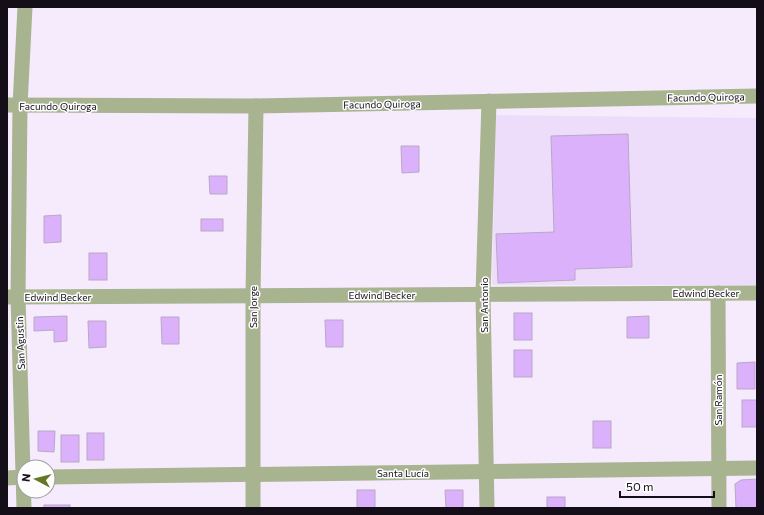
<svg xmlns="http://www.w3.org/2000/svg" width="764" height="515" font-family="Commissioner,sans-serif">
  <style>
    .built { fill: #edddfa }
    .building { fill: #dcb1fc; stroke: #b8a8c4 }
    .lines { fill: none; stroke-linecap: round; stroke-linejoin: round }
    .minor { stroke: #a8b390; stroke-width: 15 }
    .labels { text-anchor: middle; stroke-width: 3; stroke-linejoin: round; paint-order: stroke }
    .street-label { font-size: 10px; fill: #140e18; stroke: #fdfdfd }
  </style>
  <rect width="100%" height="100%" fill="#f5ebfd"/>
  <!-- built -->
  <polygon class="built" points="496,115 757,118 757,285 492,285"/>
  <!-- building -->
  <g class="building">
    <polygon points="628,134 632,267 575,269 575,280 498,283 496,234 554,232 551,136"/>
    <polygon points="401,146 419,146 419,172 402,173"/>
    <polygon points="209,176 227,176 227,194 210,194"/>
    <polygon points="61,215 61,242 44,243 44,216"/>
    <rect x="201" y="219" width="22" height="12"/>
    <rect x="89" y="253" width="18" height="27"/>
    <rect x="514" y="313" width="18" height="27"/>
    <polygon points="67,316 67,341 54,342 54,330 34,331 34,317"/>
    <polygon points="649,316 649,338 627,338 627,317"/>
    <polygon points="161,317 179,317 179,344 162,344"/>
    <polygon points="325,320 343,320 343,347 326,347"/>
    <polygon points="88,321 106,321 106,347 89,348"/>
    <rect x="514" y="350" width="18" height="27"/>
    <polygon points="755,362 755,389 737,389 737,363"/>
    <rect x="742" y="400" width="15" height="27"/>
    <rect x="593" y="421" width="18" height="27"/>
    <polygon points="38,431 55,431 54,452 38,451"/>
    <rect x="87" y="433" width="17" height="27"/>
    <rect x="61" y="435" width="18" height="27"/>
    <polygon points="757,479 757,508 736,508 735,484 741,480"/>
    <rect x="357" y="490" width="18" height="18"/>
    <polygon points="445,490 463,490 463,508 446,508"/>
    <rect x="547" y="497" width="18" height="11"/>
    <rect x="44" y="505" width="26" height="3"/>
  </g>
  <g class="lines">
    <!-- minor -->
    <g class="minor">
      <polyline points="7,105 256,106 757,96"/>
      <polyline points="718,293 719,508"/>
      <polyline points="7,297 757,293"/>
      <polyline points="48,477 757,468"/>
      <polyline points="7,478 24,477"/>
      <polyline points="24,508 18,297 20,106 25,7"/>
      <polyline points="253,508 253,296 256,106"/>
      <polyline points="487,508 483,294 489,101"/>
    </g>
  </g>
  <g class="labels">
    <!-- street labels -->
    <g class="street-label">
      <text transform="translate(706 97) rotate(-1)" y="4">Facundo Quiroga</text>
      <text transform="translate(382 104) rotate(-1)" y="4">Facundo Quiroga</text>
      <text x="58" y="110">Facundo Quiroga</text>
      <text x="706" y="297">Edwind Becker</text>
      <text x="382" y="299">Edwind Becker</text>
      <text x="58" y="301">Edwind Becker</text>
      <text transform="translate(484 305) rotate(-90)" y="4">San Antonio</text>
      <text transform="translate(253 307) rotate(-90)" y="4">San Jorge</text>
      <text transform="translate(20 343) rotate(-92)" y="4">San Agustin</text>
      <text transform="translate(718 400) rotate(-90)" y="4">San Ramón</text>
      <text x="403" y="477">Santa Lucía</text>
    </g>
  </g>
  <!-- border -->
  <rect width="764" height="515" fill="none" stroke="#140e18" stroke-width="16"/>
  <!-- north arrow -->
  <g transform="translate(36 479) rotate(277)"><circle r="19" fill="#fdfdfd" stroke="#a09da1"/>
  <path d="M0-3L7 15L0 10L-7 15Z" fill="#647726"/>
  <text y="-6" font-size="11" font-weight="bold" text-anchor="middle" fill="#140e18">N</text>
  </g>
  <!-- scale -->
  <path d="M620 491v6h94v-6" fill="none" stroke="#140e18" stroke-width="2"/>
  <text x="626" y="491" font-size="12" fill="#140e18" stroke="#fdfdfd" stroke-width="3" paint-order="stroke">50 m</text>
</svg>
